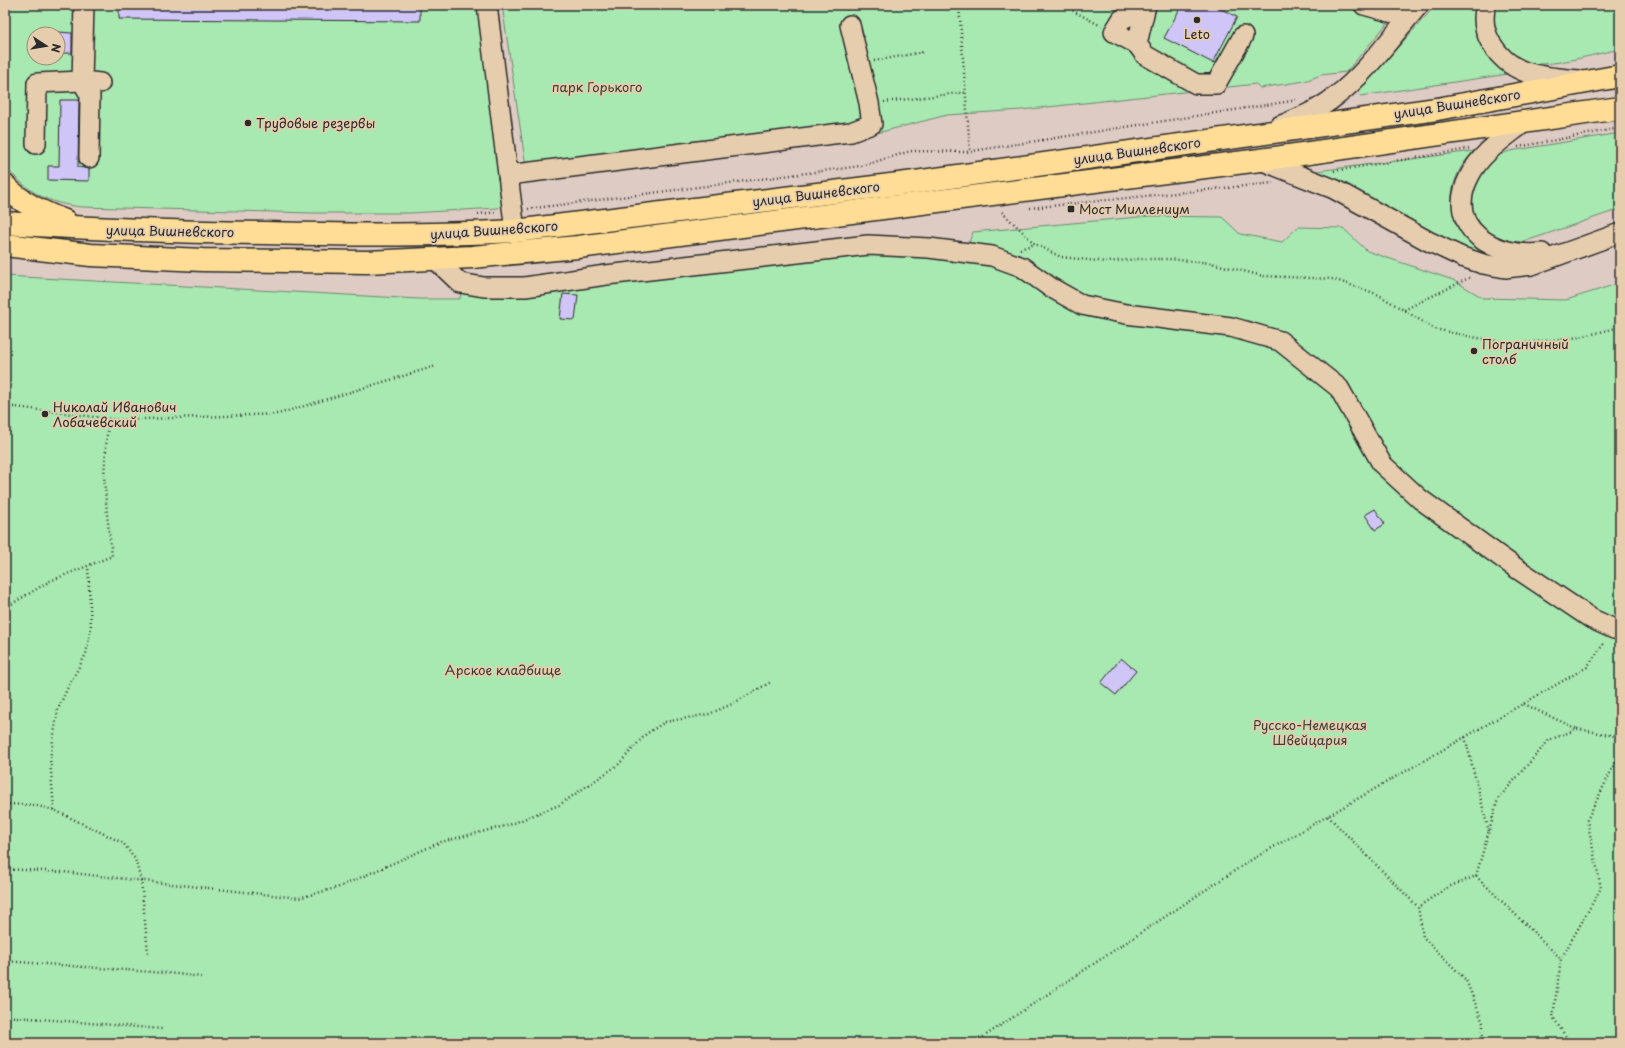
<svg xmlns="http://www.w3.org/2000/svg" width="1625" height="1048" font-family="'Playpen Sans',sans-serif">
  <style>
    .green { fill: #a8e8b1; stroke: #6a8a6e; fill-rule: evenodd }
    .building { fill: #cfc5f7; stroke: #2b2b2b }
    .lines { fill: none; stroke-linecap: round; stroke-linejoin: round }
    .minor-casing { stroke: #2b2b2b; stroke-width: 22 }
    .major-casing { stroke: #2b2b2b; stroke-width: 25 }
    .path { stroke: #2b2b2b; stroke-width: 2.5; stroke-dasharray: 1 3; stroke-linecap: butt }
    .minor { stroke: #e5cdae; stroke-width: 19 }
    .major { stroke: #ffdd96; stroke-width: 22 }
    .poi-dot { fill: #2b2b2b; stroke: #e5cdae; stroke-width: 1.5 }
    .labels { text-anchor: middle; stroke-width: 3.5; stroke-linejoin: round; paint-order: stroke }
    .poi-label { font-size: 13px; fill: #2b2b2b; stroke: #e5cdae; text-anchor: start }
    .park-label { font-size: 13px; fill: #383e38; stroke: #e5cdae }
    .street-label { font-size: 13px; fill: #2b2b2b; stroke: #e5cdae }
  </style>
  <rect width="100%" height="100%" fill="#decbc4"/>
  <filter id="ink" filterUnits="userSpaceOnUse"><feTurbulence type="fractalNoise" baseFrequency=".025" numOctaves="2"/><feDisplacementMap in="SourceGraphic" scale="8" xChannelSelector="R" yChannelSelector="G"/><feConvolveMatrix kernelMatrix="1 2 1 2 8 2 1 2 1" color-interpolation-filters="sRGB"/></filter>
  <g filter="url(#ink)">
    <!-- green -->
    <g class="green">
      <path d="M5 5H477L503 204 498 208 410 213H312L82 207C46 203 30 193 5 167ZM34 34H58V58H34Z"/>
      <polygon points="502,5 1403,5 1346,72 1321,75 1305,81 1260,88 1256,84 1021,110 947,115 846,141 526,167"/>
      <polygon points="1436,5 1477,5 1515,73 1361,96 1358,91"/>
      <path d="M1492 5H1620V49C1595 54 1566 63 1541 64 1518 66 1495 43 1492 20 1491 16 1492 10 1492 5Z"/>
      <polygon points="1620,133 1620,209 1523,242 1505,241 1489,234 1482,227 1473,212 1471,203 1472,185 1493,157 1510,151"/>
      <path d="M1474 151C1437 188 1448 237 1496 257L1461 252 1317 171Z"/>
      <polygon points="1150,216 1222,217 1240,234 1282,242 1298,227 1343,228 1367,251 1453,280 1483,298 1566,300 1620,283 1620,1043 5,1043 5,276 419,299 460,299 461,288 868,249 963,258 973,232"/>
    </g>
    <!-- building -->
    <g class="building">
      <polygon points="119,5 420,5 420,21 119,19"/>
      <polygon points="1182,5 1213,5 1237,17 1213,63 1164,38"/>
      <polygon points="58,32 72,33 72,53 58,53"/>
      <polygon points="60,100 79,100 78,167 89,169 89,181 48,180 48,166 59,166"/>
      <polygon points="563,294 578,295 575,320 560,319"/>
      <polygon points="1375,509 1385,524 1375,530 1365,515"/>
      <polygon points="1121,658 1136,671 1116,695 1101,683"/>
    </g>
    <g class="lines">
      <defs>
        <g id="minor">
          <polyline points="84,5 82,81 90,95 89,158"/>
          <polyline points="487,5 515,231"/>
          <polyline points="1146,5 1137,44 1145,55 1196,84 1216,84 1243,36"/>
          <polyline points="1364,5 1408,17"/>
          <path d="M1486 5C1482 19 1484 31 1491 43 1512 78 1543 76 1579 80"/>
          <polyline points="1137,44 1114,32 1122,19 1145,10"/>
          <path d="M1522 124C1503 139 1480 154 1469 177 1443 229 1496 259 1542 253"/>
          <path d="M1279 126C1299 118 1319 110 1336 96 1366 74 1394 33 1419 5"/>
          <polyline points="36,144 37,83 82,81 100,83"/>
          <polyline points="1260,160 1334,189 1428,241 1462,257 1483,264 1505,268 1532,265 1620,233"/>
          <polyline points="508,175 833,134 851,132 872,124 869,103 850,25"/>
          <polyline points="435,259 460,283 484,287 525,287 606,275 868,245 929,248 992,256 1022,267 1050,287 1082,305 1126,314 1231,327 1280,341 1339,388 1382,464 1420,499 1516,568 1592,619 1614,629"/>
        </g>
        <g id="major">
          <path d="M5 186C21 203 44 213 65 221"/>
          <path d="M5 223C92 229 178 232 265 233 348 235 432 236 515 231L915 182 1437 109 1620 76"/>
          <polyline points="5,245 91,255 203,260 367,262 472,257 578,247 1260,160 1620,108"/>
        </g>
      </defs>
      <!-- minor casing -->
      <use href="#minor" class="minor-casing"/>
      <!-- major casing -->
      <use href="#major" class="major-casing"/>
      <!-- path -->
      <g class="path">
        <polyline points="846,5 847,11"/>
        <polyline points="959,5 970,151"/>
        <polyline points="1062,5 1101,26"/>
        <polyline points="874,61 923,52"/>
        <polyline points="884,102 967,92"/>
        <polyline points="1518,147 1620,128"/>
        <polyline points="1334,171 1469,149"/>
        <polyline points="1030,208 1273,183"/>
        <polyline points="528,209 861,166 911,151 966,152 1298,100"/>
        <polyline points="1002,212 1035,244 1061,257 1107,262 1137,259 1169,259 1211,263 1263,276 1333,279 1377,294 1435,329 1472,337 1515,344 1580,337 1620,327"/>
        <polyline points="478,214 497,212"/>
        <polyline points="1020,249 1035,244"/>
        <polyline points="1404,310 1471,277"/>
        <polyline points="5,407 16,407 119,420 278,414 436,366"/>
        <polyline points="5,608 50,581 112,556 107,514 104,476 108,419"/>
        <polyline points="1524,704 1577,729"/>
        <polyline points="1465,737 1489,832"/>
        <polyline points="5,804 34,805 54,810 123,843 135,859 141,880 148,953"/>
        <polyline points="54,810 50,759 58,709 68,687 86,654 91,627 88,566"/>
        <polyline points="1328,816 1418,907"/>
        <polyline points="5,869 63,872 299,898 339,887 441,842 509,825 559,805 618,765 646,734 665,722 709,714 732,704 771,682"/>
        <polyline points="1476,876 1561,959"/>
        <polyline points="5,961 178,974 201,977"/>
        <polyline points="5,1016 162,1029"/>
        <polyline points="978,1043 980,1039 1251,860 1587,667 1605,642"/>
        <polyline points="1483,1043 1483,1023 1466,980 1423,937 1418,907 1448,887 1476,876 1498,799 1549,740 1578,729 1620,737"/>
        <polyline points="1570,1043 1553,1017 1561,959 1601,888 1587,820 1620,753"/>
      </g>
      <!-- minor -->
      <use href="#minor" class="minor"/>
      <!-- major -->
      <use href="#major" class="major"/>
    </g>
  </g>
  <!-- markers -->
  <g class="poi-dot">
    <circle cx="1197" cy="20" r="4"/>
    <circle cx="248" cy="123" r="4"/>
    <rect x="1067" y="205" width="8" height="8" rx="2"/>
    <circle cx="1474" cy="351" r="4"/>
    <circle cx="45" cy="414" r="4"/>
  </g>
  <g class="labels">
    <!-- poi labels -->
    <g class="poi-label">
      <text x="1197" y="39" text-anchor="middle">Leto</text>
      <text x="256" y="128">Трудовые резервы</text>
      <text x="1079" y="214">Мост Миллениум</text>
      <text x="1482" y="349">Пограничный<tspan x="1482" dy="15">столб</tspan></text>
      <text x="53" y="412">Николай Иванович<tspan x="53" dy="15">Лобачевский</tspan></text>
    </g>
    <!-- park labels -->
    <g class="park-label">
      <text x="597" y="92">парк Горького</text>
      <text x="503" y="675">Арское кладбище</text>
      <text x="1310" y="730">Русско-Немецкая<tspan x="1310" dy="15">Швейцария</tspan></text>
    </g>
    <!-- street labels -->
    <g class="street-label">
      <text transform="translate(1457 104) rotate(-9)" y="5">улица Вишневского</text>
      <text transform="translate(1137 151) rotate(-8)" y="5">улица Вишневского</text>
      <text transform="translate(816 194) rotate(-7)" y="5">улица Вишневского</text>
      <text transform="translate(494 230) rotate(-4)" y="5">улица Вишневского</text>
      <text transform="translate(170 231) rotate(1)" y="5">улица Вишневского</text>
    </g>
  </g>
  <!-- margin -->
  <rect width="1625" height="1048" fill="none" stroke="#e5cdae" stroke-width="20"/>
  <rect x="10" y="10" width="1605" height="1028" fill="none" stroke="#2b2b2b" stroke-width="1.5" filter="url(#ink)"/>
  <!-- north arrow -->
  <g transform="translate(46 46) rotate(102)"><circle r="19" fill="#e5cdae" stroke="#9b8c7a"/>
  <path d="M0-3L7 15L0 10L-7 15Z" fill="#2b2b2b"/>
  <text y="-6" font-size="11" font-weight="bold" text-anchor="middle" fill="#2b2b2b">N</text>
  </g>
</svg>
